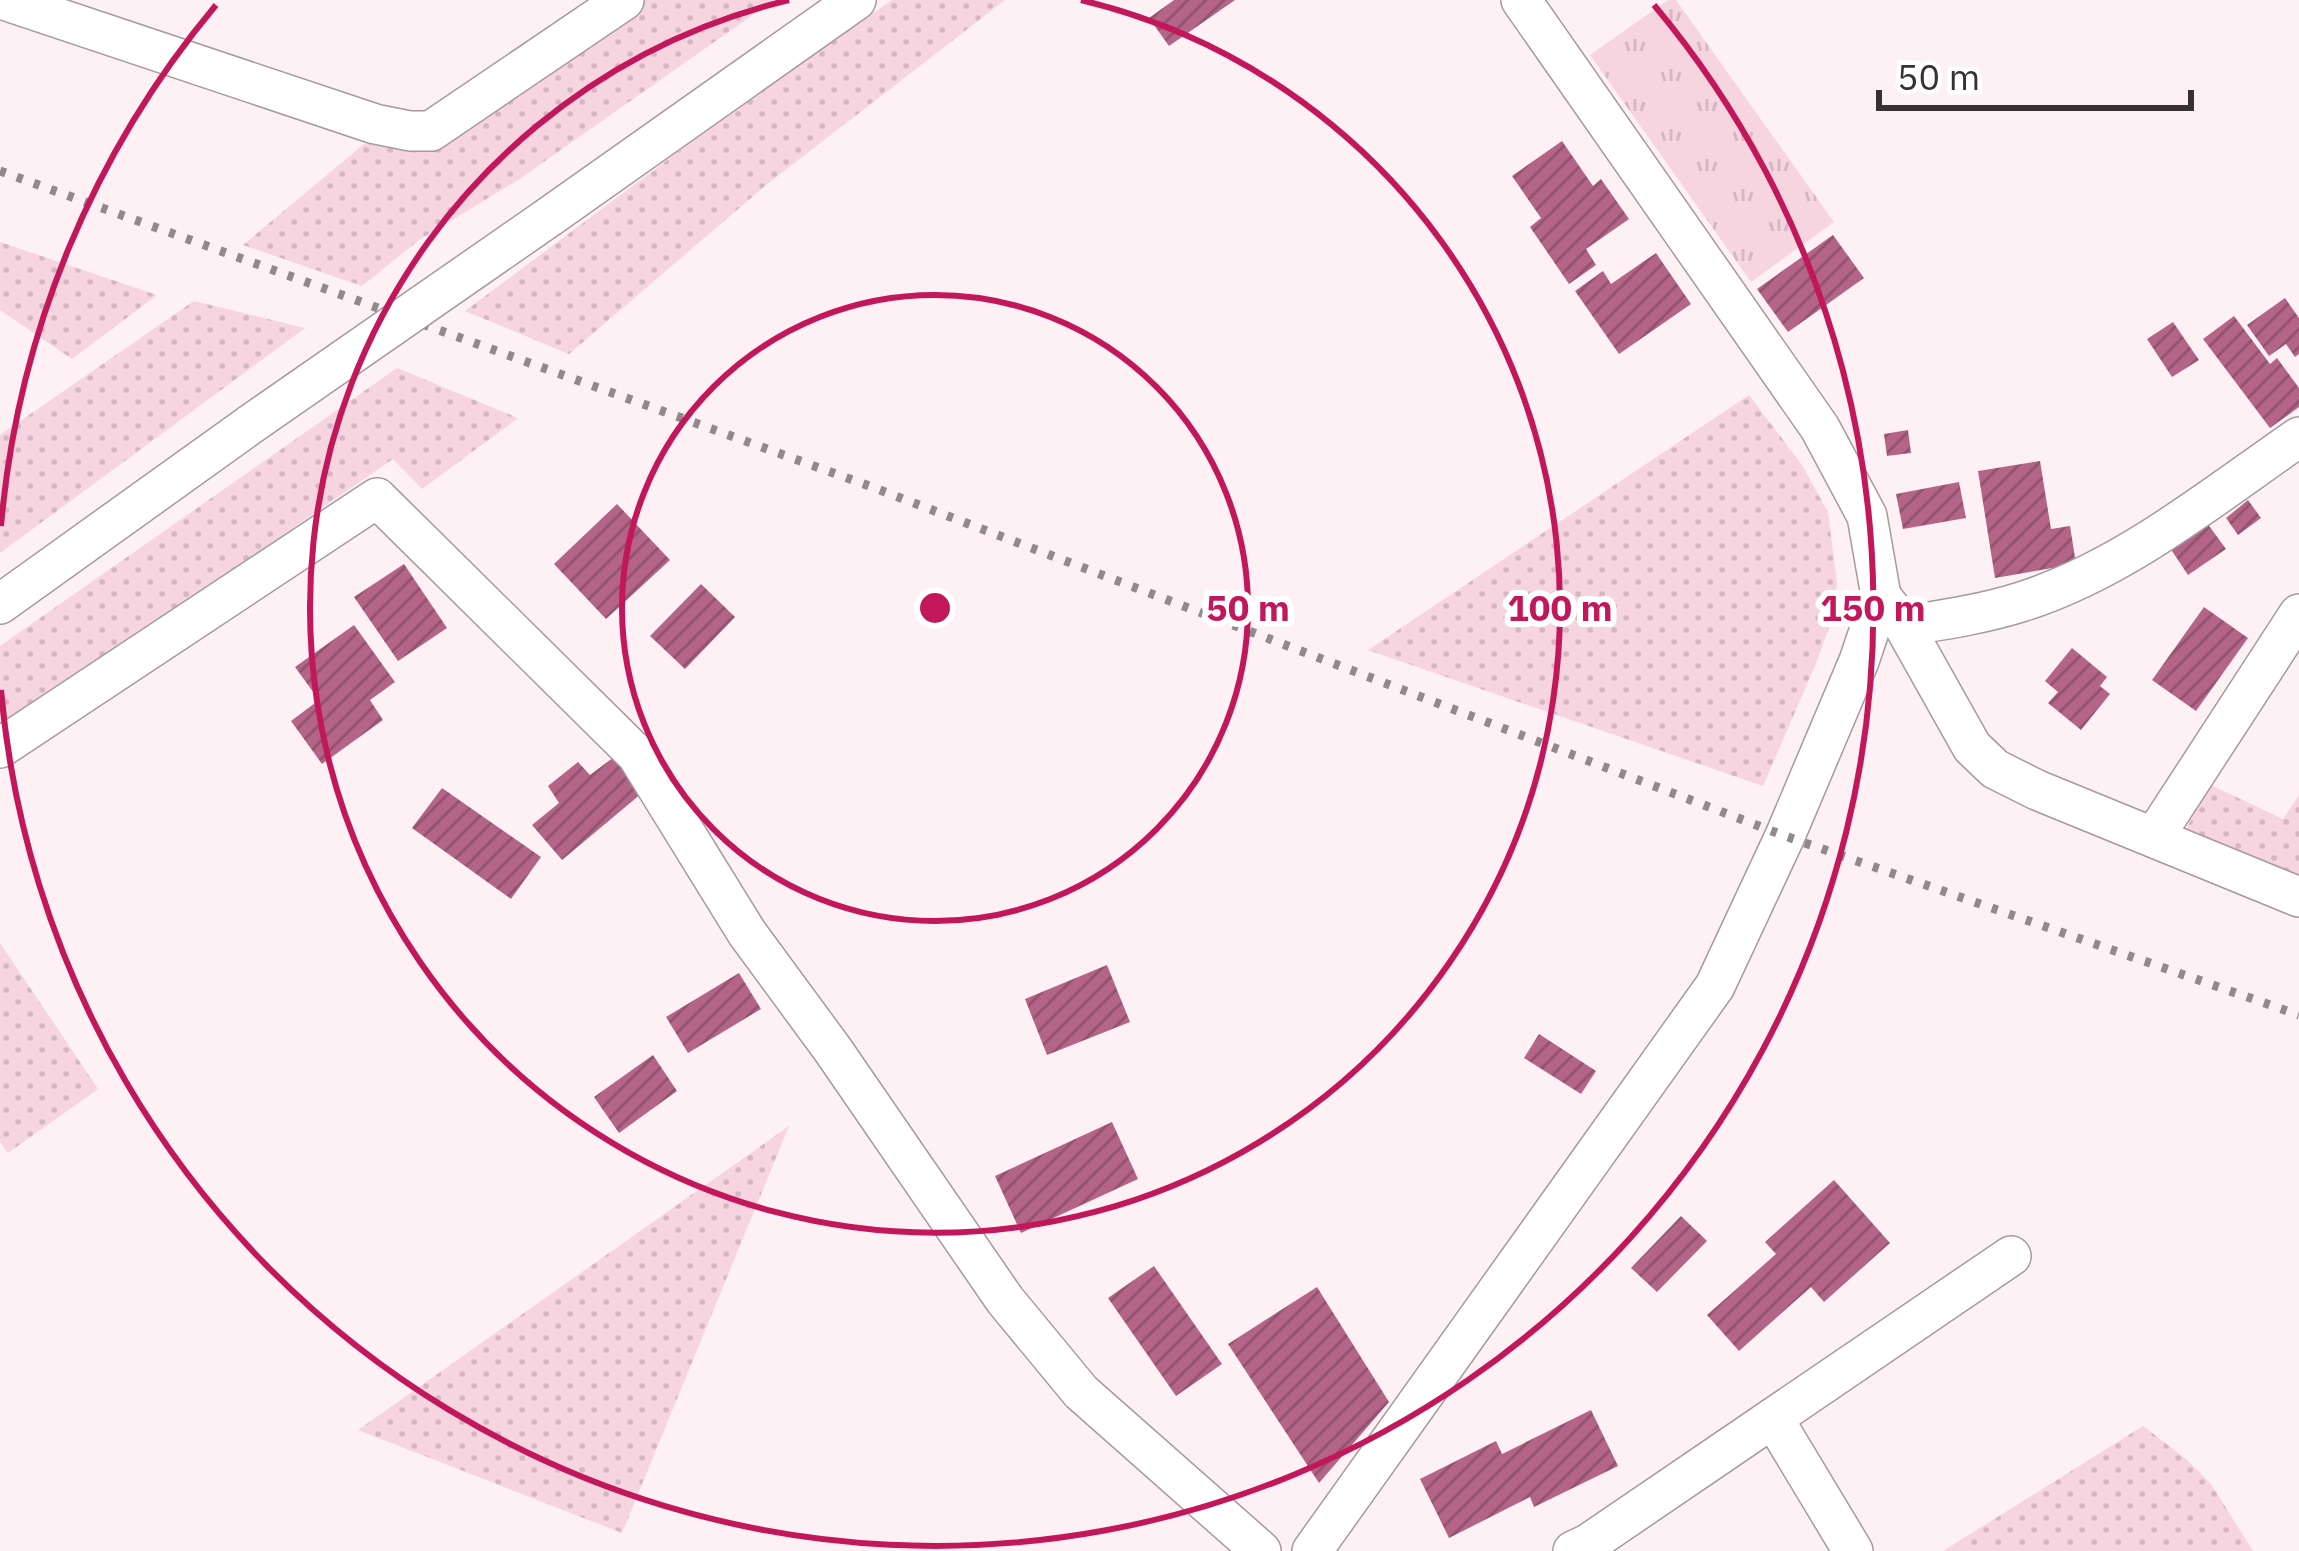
<svg xmlns="http://www.w3.org/2000/svg" width="2299" height="1551" font-family="'IBM Plex Sans',sans-serif">
  <style>
    .grass { fill: url(#grass-dots) }
    .park { fill: url(#park-tufts) }
    .building { fill: url(#building-hatch) }
    .lines { fill: none; stroke-linecap: round; stroke-linejoin: round }
    .minor-casing { stroke: #a8999f; stroke-width: 42 }
    .minor { stroke: #fff; stroke-width: 39 }
    .rail { stroke: #92898d; stroke-width: 9; stroke-dasharray: 6 12; stroke-linecap: butt }
    .minor-bridge-casing { stroke: #a8999f; stroke-width: 42; stroke-linecap: butt }
    .minor-bridge { stroke: #fff; stroke-width: 39 }
    .ring { fill: none; stroke: #c2185b; stroke-width: 6 }
    .centre { fill: #c2185b; stroke: #fff; stroke-width: 6 }
    .ring-label { font-size: 36px; text-anchor: middle; font-weight: bold; fill: #c2185b; stroke: #fff; stroke-width: 12; stroke-linejoin: round; paint-order: stroke }
  </style>
  <defs>
    <pattern id="grass-dots" width="8" height="8" patternUnits="userSpaceOnUse" patternTransform="scale(3)"><rect width="8" height="8" fill="#f6d5e1"/><path d="M2 2h.1M6 6h.1" fill="none" stroke="#d4b7c2" stroke-width="1.8" stroke-linecap="round"/></pattern>
    <pattern id="park-tufts" width="24" height="20" patternUnits="userSpaceOnUse" patternTransform="scale(3)"><rect width="24" height="20" fill="#f6d5e1"/><path d="M3 7l-1-3M5 7V3M7 7l1-3M15 17l-1-3M17 17v-4M19 17l1-3" fill="none" stroke="#d4b7c2"/></pattern>
    <pattern id="building-hatch" width="6" height="6" patternUnits="userSpaceOnUse" patternTransform="scale(3)"><rect width="6" height="6" fill="#b46587"/><path d="M-1 1l2-2M0 6l6-6M5 7l2-2" fill="none" stroke="#93546f"/></pattern>
  </defs>
  <rect width="100%" height="100%" fill="#fef1f5"/>
  <!-- grass -->
  <g class="grass">
    <polygon points="645,0 774,0 518,180 419,240 362,286 243,245 364,144 420,148 439,142"/>
    <polygon points="892,0 1005,0 766,185 569,354 465,311 690,143"/>
    <polygon points="0,242 157,295 72,359 0,310"/>
    <polygon points="194,301 305,328 0,553 0,435"/>
    <polygon points="397,368 518,418 422,489 393,459 0,729 0,646"/>
    <polygon points="1749,395 1802,465 1828,512 1837,584 1833,616 1817,661 1763,786 1368,650"/>
    <polygon points="2211,785 2283,819 2299,795 2299,875 2185,830"/>
    <polygon points="0,943 98,1089 8,1153 0,1142"/>
    <polygon points="789,1126 622,1533 358,1430"/>
    <polygon points="2143,1426 2186,1459 2211,1484 2253,1551 1943,1551"/>
  </g>
  <!-- park -->
  <polygon class="park" points="1668,0 1676,0 1834,222 1751,282 1590,55"/>
  <!-- building -->
  <g class="building">
    <polygon points="1174,0 1235,0 1169,46 1149,18"/>
    <polygon points="1562,141 1593,186 1601,179 1629,219 1586,249 1596,265 1569,284 1530,227 1541,218 1512,176"/>
    <polygon points="1833,235 1864,278 1788,332 1757,289"/>
    <polygon points="1656,253 1691,304 1619,354 1575,291 1603,271 1611,284"/>
    <polygon points="2285,298 2299,318 2299,354 2295,357 2286,344 2269,356 2247,325"/>
    <polygon points="2234,316 2270,364 2277,358 2299,388 2299,407 2270,428 2203,339"/>
    <polygon points="2173,322 2199,360 2172,377 2147,339"/>
    <polygon points="1908,430 1911,453 1887,456 1884,434"/>
    <polygon points="2040,461 2051,529 2070,526 2076,564 1995,578 1978,471"/>
    <polygon points="1959,482 1966,518 1903,529 1896,494"/>
    <polygon points="2248,500 2261,518 2238,535 2226,518"/>
    <polygon points="617,504 670,560 606,619 554,564"/>
    <polygon points="2207,523 2226,549 2188,575 2170,548"/>
    <polygon points="404,564 447,628 398,661 354,597"/>
    <polygon points="701,584 735,617 685,669 650,636"/>
    <polygon points="2204,607 2248,638 2196,711 2152,680"/>
    <polygon points="354,625 395,682 370,700 383,720 322,764 291,721 319,700 295,667"/>
    <polygon points="2072,648 2107,677 2100,686 2110,694 2081,730 2048,703 2058,692 2045,681"/>
    <polygon points="614,757 642,793 562,860 532,825 559,803 548,786 578,762 590,775"/>
    <polygon points="442,788 541,857 511,899 412,828"/>
    <polygon points="1107,965 1130,1022 1047,1055 1025,999"/>
    <polygon points="739,973 761,1009 688,1053 666,1017"/>
    <polygon points="1539,1034 1596,1071 1581,1094 1524,1058"/>
    <polygon points="653,1055 677,1091 619,1133 594,1097"/>
    <polygon points="1112,1122 1138,1179 1021,1233 995,1176"/>
    <polygon points="1834,1180 1890,1243 1824,1302 1811,1287 1739,1351 1707,1315 1776,1254 1765,1242"/>
    <polygon points="1681,1216 1707,1241 1657,1292 1631,1268"/>
    <polygon points="1154,1266 1222,1364 1176,1396 1108,1298"/>
    <polygon points="1317,1287 1389,1402 1319,1483 1228,1344"/>
    <polygon points="1591,1410 1618,1466 1534,1507 1530,1497 1449,1538 1420,1479 1496,1441 1502,1454"/>
  </g>
  <g class="lines">
    <defs>
      <g id="minor">
        <polyline points="4,0 375,124 410,131 431,131 624,0"/>
        <polyline points="549,217 856,0"/>
        <polyline points="1881,596 1904,626 1972,747 1995,769 2037,790 2299,897"/>
        <polyline points="0,604 251,424"/>
        <path d="M1904 626C1943 620 1983 614 2021 602 2123 570 2212 497 2299 437"/>
        <polyline points="0,748 377,498 637,755 747,933 833,1050 1005,1300 1081,1392 1261,1551"/>
        <polyline points="2154,837 2299,614"/>
        <polyline points="1773,1418 1853,1551"/>
        <polyline points="1312,1551 1715,986 1785,836 1859,661 1881,596 1867,516 1820,428 1521,0"/>
        <polyline points="1573,1551 1588,1544 2011,1256"/>
      </g>
    </defs>
    <!-- minor casing -->
    <use href="#minor" class="minor-casing"/>
    <!-- minor -->
    <use href="#minor" class="minor"/>
    <!-- rail -->
    <polyline class="rail" points="0,171 872,487 1785,836 2299,1015"/>
    <defs>
      <polyline id="minor-bridge" points="251,424 549,217"/>
    </defs>
    <!-- minor-bridge casing -->
    <use href="#minor-bridge" class="minor-bridge-casing"/>
    <!-- minor-bridge -->
    <use href="#minor-bridge" class="minor-bridge"/>
  </g>
  <!-- distance rings -->
  <g class="ring">
    <circle cx="935" cy="608" r="313"/>
    <path d="M1081 0A625 625 0 1 1 789 0"/>
    <path d="M1 526A938 938 0 0 1 216 5M1654 5A938 938 0 1 1 1 690"/>
  </g>
  <circle cx="935" cy="608" r="18" class="centre"/>
  <g class="ring-label">
    <text x="1248" y="621">50 m</text>
    <text x="1560" y="621">100 m</text>
    <text x="1873" y="621">150 m</text>
  </g>
  <!-- scale -->
  <path d="M1879 90v18h312v-18" fill="none" stroke="#373134" stroke-width="6"/>
  <text x="1897" y="90" font-size="36" fill="#373134" stroke="#ffffff" stroke-width="9" paint-order="stroke">50 m</text>
</svg>
